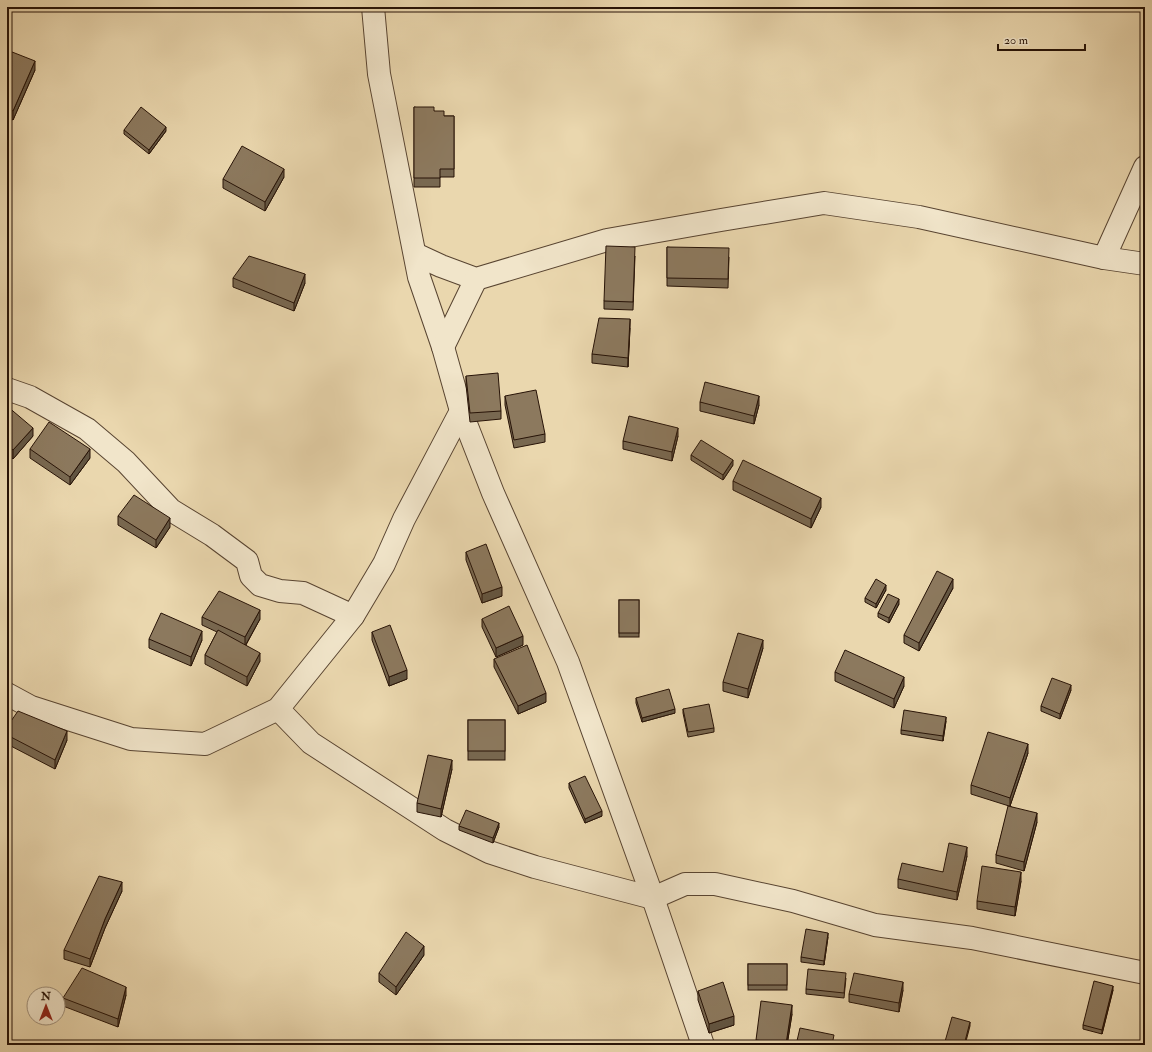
<svg xmlns="http://www.w3.org/2000/svg" width="1152" height="1052" font-family="'IM FELL Double Pica',serif">
  <style>
    .lines { fill: none; stroke-linecap: round; stroke-linejoin: round }
    .minor-casing { stroke: #584431; stroke-width: 24 }
    .minor { stroke: #f1e5ca; stroke-width: 22 }
    .wall { fill: #786851; stroke: #271307 }
    .shaded-wall { fill: #625542; stroke: #271307 }
    .building { fill: #8c795e; stroke: #271307 }
  </style>
  <rect width="100%" height="100%" fill="#ead7ae"/>
  <filter id="stains"><feTurbulence type="fractalNoise" baseFrequency=".005" numOctaves="4"/><feColorMatrix values="0 0 0 0 .2 0 0 0 0 .09 0 0 0 0 .02 0 0 0 .5 -.17"/></filter>
  <radialGradient id="worn" r=".72"><stop offset=".6" stop-color="#630" stop-opacity="0"/><stop offset="1" stop-color="#630" stop-opacity=".3"/></radialGradient>
  <g class="lines">
    <defs>
      <g id="minor">
        <polyline points="373,7 379,74 419,277 443,347 461,411 493,493 568,662 653,898 703,1045"/>
        <polyline points="415,254 441,266 476,279 607,240 721,220 824,203 919,217 1104,258 1145,264"/>
        <polyline points="1104,258 1145,167"/>
        <polyline points="443,347 476,279"/>
        <polyline points="7,389 30,397 87,429 126,462 171,510 212,535 247,561 251,576 260,585 280,591 303,593 353,616"/>
        <polyline points="7,694 31,707 131,739 205,744 278,709 353,616 384,564 404,519 461,411"/>
        <polyline points="278,709 311,743 445,830 489,852 535,867 653,898 685,884 715,884 793,901 875,925 972,938 1145,973"/>
      </g>
    </defs>
    <!-- minor casing -->
    <use href="#minor" class="minor-casing"/>
    <!-- minor -->
    <use href="#minor" class="minor"/>
  </g>
  <!-- wall -->
  <g class="wall">
    <polygon points="7,50 35,70 13,120 7,117"/>
    <polygon points="414,107 434,111 444,116 454,116 454,177 440,177 440,187 414,187"/>
    <polygon points="124,130 166,131 149,154 124,134"/>
    <polygon points="284,177 265,211 223,188 223,179"/>
    <polygon points="667,247 729,257 728,288 667,286"/>
    <polygon points="635,256 633,310 604,309 604,301"/>
    <polygon points="233,278 305,283 294,311 233,287"/>
    <polygon points="630,328 628,367 592,363 592,354"/>
    <polygon points="466,376 501,411 501,419 470,422 466,385"/>
    <polygon points="505,396 545,434 545,442 514,448 505,405"/>
    <polygon points="700,402 759,405 754,424 700,411"/>
    <polygon points="7,406 33,436 13,459 7,454"/>
    <polygon points="678,436 672,461 623,449 623,441"/>
    <polygon points="30,449 90,458 70,485 30,458"/>
    <polygon points="691,455 733,465 723,480 691,460"/>
    <polygon points="733,481 821,507 811,528 733,490"/>
    <polygon points="118,516 170,527 156,548 118,525"/>
    <polygon points="466,552 502,596 482,603 466,560"/>
    <polygon points="953,588 919,651 904,643 904,635"/>
    <polygon points="886,590 876,608 865,602 865,598"/>
    <rect x="619" y="600" width="20" height="37"/>
    <polygon points="899,604 889,623 878,617 878,613"/>
    <polygon points="202,617 260,619 246,645 260,661 247,686 205,664 205,655 217,632 202,625"/>
    <polygon points="482,619 523,645 496,657 482,627"/>
    <polygon points="372,632 407,679 389,686 372,640"/>
    <polygon points="149,639 202,640 191,666 149,648"/>
    <polygon points="763,648 748,698 723,691 723,682"/>
    <polygon points="494,659 546,702 518,714 494,667"/>
    <polygon points="835,672 904,686 894,708 835,681"/>
    <polygon points="1071,690 1060,719 1041,711 1041,706"/>
    <polygon points="636,698 675,713 642,722 636,703"/>
    <polygon points="683,709 714,728 714,732 688,737 683,713"/>
    <rect x="468" y="720" width="37" height="40"/>
    <polygon points="946,721 943,741 901,734 901,730"/>
    <polygon points="7,727 67,740 55,769 7,744"/>
    <polygon points="1028,753 1010,806 1037,822 1024,871 996,863 996,855 1009,806 971,794 971,785"/>
    <polygon points="452,769 441,817 417,812 417,803"/>
    <polygon points="569,783 602,816 585,823 569,788"/>
    <polygon points="459,826 499,827 493,843 459,830"/>
    <polygon points="967,856 957,900 898,888 898,879 943,872"/>
    <polygon points="1021,881 1015,916 977,909 977,901"/>
    <polygon points="122,891 105,928 90,967 64,959 64,950"/>
    <polygon points="828,937 824,965 801,962 801,957"/>
    <polygon points="424,955 396,995 379,982 379,973"/>
    <rect x="748" y="964" width="39" height="26"/>
    <polygon points="846,978 844,998 806,994 806,989"/>
    <polygon points="903,990 899,1012 849,1002 849,994"/>
    <polygon points="1113,990 1102,1034 1083,1029 1083,1025"/>
    <polygon points="698,991 734,1025 709,1033 698,1000"/>
    <polygon points="126,995 118,1027 63,1006 63,998"/>
    <polygon points="792,1014 787,1045 756,1045 756,1040"/>
  </g>
  <!-- shaded-wall -->
  <g class="shaded-wall">
    <polygon points="35,61 35,70 13,120 13,111"/>
    <polygon points="166,127 166,131 149,154 149,150"/>
    <polygon points="284,169 284,177 265,211 265,202"/>
    <polygon points="305,274 305,283 294,311 294,303"/>
    <polygon points="630,319 630,328 628,367 628,358"/>
    <polygon points="759,396 759,405 754,424 754,416"/>
    <polygon points="33,428 33,436 13,459 13,450"/>
    <polygon points="678,428 678,436 672,461 672,452"/>
    <polygon points="90,449 90,458 70,485 70,477"/>
    <polygon points="733,460 733,465 723,480 723,475"/>
    <polygon points="821,498 821,507 811,528 811,519"/>
    <polygon points="170,518 170,527 156,548 156,540"/>
    <polygon points="953,579 953,588 919,651 919,643"/>
    <polygon points="886,585 886,590 876,608 876,604"/>
    <polygon points="502,587 502,596 482,603 482,594"/>
    <polygon points="899,599 899,604 889,623 889,618"/>
    <polygon points="260,610 260,619 245,646 245,637"/>
    <polygon points="202,631 202,640 191,666 191,657"/>
    <polygon points="523,636 523,645 496,657 496,648"/>
    <polygon points="763,640 763,648 748,698 748,689"/>
    <polygon points="260,653 260,661 247,686 247,677"/>
    <polygon points="407,670 407,679 389,686 389,677"/>
    <polygon points="904,677 904,686 894,708 894,699"/>
    <polygon points="1071,685 1071,690 1060,719 1060,714"/>
    <polygon points="546,693 546,702 518,714 518,706"/>
    <polygon points="675,709 675,713 642,722 642,718"/>
    <polygon points="946,717 946,721 943,741 943,736"/>
    <polygon points="67,731 67,740 55,769 55,760"/>
    <polygon points="1028,744 1028,753 1010,806 1010,798"/>
    <polygon points="452,760 452,769 441,817 441,809"/>
    <polygon points="602,811 602,816 585,823 585,819"/>
    <polygon points="1037,813 1037,822 1024,871 1024,862"/>
    <polygon points="499,823 499,827 493,843 493,838"/>
    <polygon points="967,847 967,856 957,900 957,892"/>
    <polygon points="1021,872 1021,881 1015,916 1015,907"/>
    <polygon points="122,882 122,891 105,928 90,967 90,959 105,919"/>
    <polygon points="828,933 828,937 824,965 824,961"/>
    <polygon points="424,946 424,955 396,995 396,987"/>
    <polygon points="903,982 903,990 899,1012 899,1003"/>
    <polygon points="1113,986 1113,990 1102,1034 1102,1030"/>
    <polygon points="126,987 126,995 118,1027 118,1019"/>
    <polygon points="792,1005 792,1014 787,1045 786,1045"/>
    <polygon points="734,1016 734,1025 709,1033 709,1024"/>
    <polygon points="970,1022 970,1026 965,1045 964,1045"/>
  </g>
  <!-- building -->
  <g class="building">
    <polygon points="7,50 35,61 13,111 7,108"/>
    <polygon points="141,107 166,127 149,150 124,130"/>
    <polygon points="414,107 434,107 434,111 444,111 444,116 454,116 454,169 440,169 440,178 414,178"/>
    <polygon points="242,146 284,169 265,202 223,179"/>
    <polygon points="606,246 635,247 633,302 604,301"/>
    <polygon points="667,247 729,248 728,279 667,278"/>
    <polygon points="249,256 305,274 294,303 233,278"/>
    <polygon points="599,318 630,319 628,358 592,354"/>
    <polygon points="498,373 501,411 470,413 466,376"/>
    <polygon points="705,382 759,396 754,416 700,402"/>
    <polygon points="536,390 545,434 514,440 505,396"/>
    <polygon points="7,406 33,428 13,450 7,445"/>
    <polygon points="629,416 678,428 672,452 623,441"/>
    <polygon points="49,422 90,449 70,477 30,449"/>
    <polygon points="701,440 733,460 723,475 691,455"/>
    <polygon points="743,460 821,498 811,519 733,481"/>
    <polygon points="134,495 170,518 156,540 118,516"/>
    <polygon points="486,544 502,587 482,594 466,552"/>
    <polygon points="937,571 953,579 919,643 904,635"/>
    <polygon points="876,579 886,585 876,604 865,598"/>
    <polygon points="219,591 260,610 245,637 202,617"/>
    <polygon points="888,594 899,599 889,618 878,613"/>
    <rect x="619" y="600" width="20" height="33"/>
    <polygon points="509,606 523,636 496,648 482,619"/>
    <polygon points="161,613 202,631 191,657 149,639"/>
    <polygon points="390,625 407,670 389,677 372,632"/>
    <polygon points="218,630 260,653 247,677 205,655"/>
    <polygon points="738,633 763,640 748,689 723,682"/>
    <polygon points="527,645 546,693 518,706 494,659"/>
    <polygon points="845,650 904,677 894,699 835,672"/>
    <polygon points="1052,678 1071,685 1060,714 1041,706"/>
    <polygon points="669,689 675,709 642,718 636,698"/>
    <polygon points="709,704 714,728 688,732 683,709"/>
    <polygon points="904,710 946,717 943,736 901,730"/>
    <polygon points="18,711 67,731 55,760 7,735 7,727"/>
    <rect x="468" y="720" width="37" height="31"/>
    <polygon points="988,732 1028,744 1010,798 971,785"/>
    <polygon points="428,755 452,760 441,809 417,803"/>
    <polygon points="585,776 602,811 585,819 569,783"/>
    <polygon points="1008,806 1037,813 1024,862 996,855"/>
    <polygon points="466,810 499,823 493,838 459,826"/>
    <polygon points="949,843 967,847 957,892 898,879 902,863 943,872"/>
    <polygon points="982,866 1021,872 1015,907 977,901"/>
    <polygon points="99,876 122,882 105,919 90,959 64,950"/>
    <polygon points="806,929 828,933 824,961 801,957"/>
    <polygon points="406,932 424,946 396,987 379,973"/>
    <rect x="748" y="964" width="39" height="21"/>
    <polygon points="82,968 126,987 118,1019 63,998"/>
    <polygon points="808,969 846,973 844,993 806,989"/>
    <polygon points="854,973 903,982 899,1003 849,994"/>
    <polygon points="1094,981 1113,986 1102,1030 1083,1025"/>
    <polygon points="723,982 734,1016 709,1024 698,991"/>
    <polygon points="761,1001 792,1005 786,1044 756,1040"/>
    <polygon points="952,1017 970,1022 964,1045 944,1045"/>
    <polygon points="800,1028 834,1035 832,1045 796,1045"/>
  </g>
  <!-- margin -->
  <rect width="1152" height="1052" fill="none" stroke="#ead7ae" stroke-width="24"/>
  <rect x="8" y="8" width="1136" height="1036" fill="none" stroke="#271307" stroke-width="2"/>
  <rect x="12" y="12" width="1128" height="1028" fill="none" stroke="#271307"/>
  <!-- north arrow -->
  <g transform="translate(46 1006)"><circle r="19" fill="#f1e5ca" stroke="#a0917c"/>
  <path d="M0-3L7 15L0 10L-7 15Z" fill="#8f2418"/>
  <text y="-6" font-size="11" font-weight="bold" text-anchor="middle" fill="#271307">N</text>
  </g>
  <!-- scale -->
  <path d="M998 44v6h87v-6" fill="none" stroke="#271307" stroke-width="2"/>
  <text x="1004" y="44" font-size="12" fill="#271307" stroke="#f1e5ca" stroke-width="3" paint-order="stroke">20 m</text>
  <rect width="100%" height="100%" filter="url(#stains)"/>
  <rect width="100%" height="100%" fill="url(#worn)"/>
</svg>
